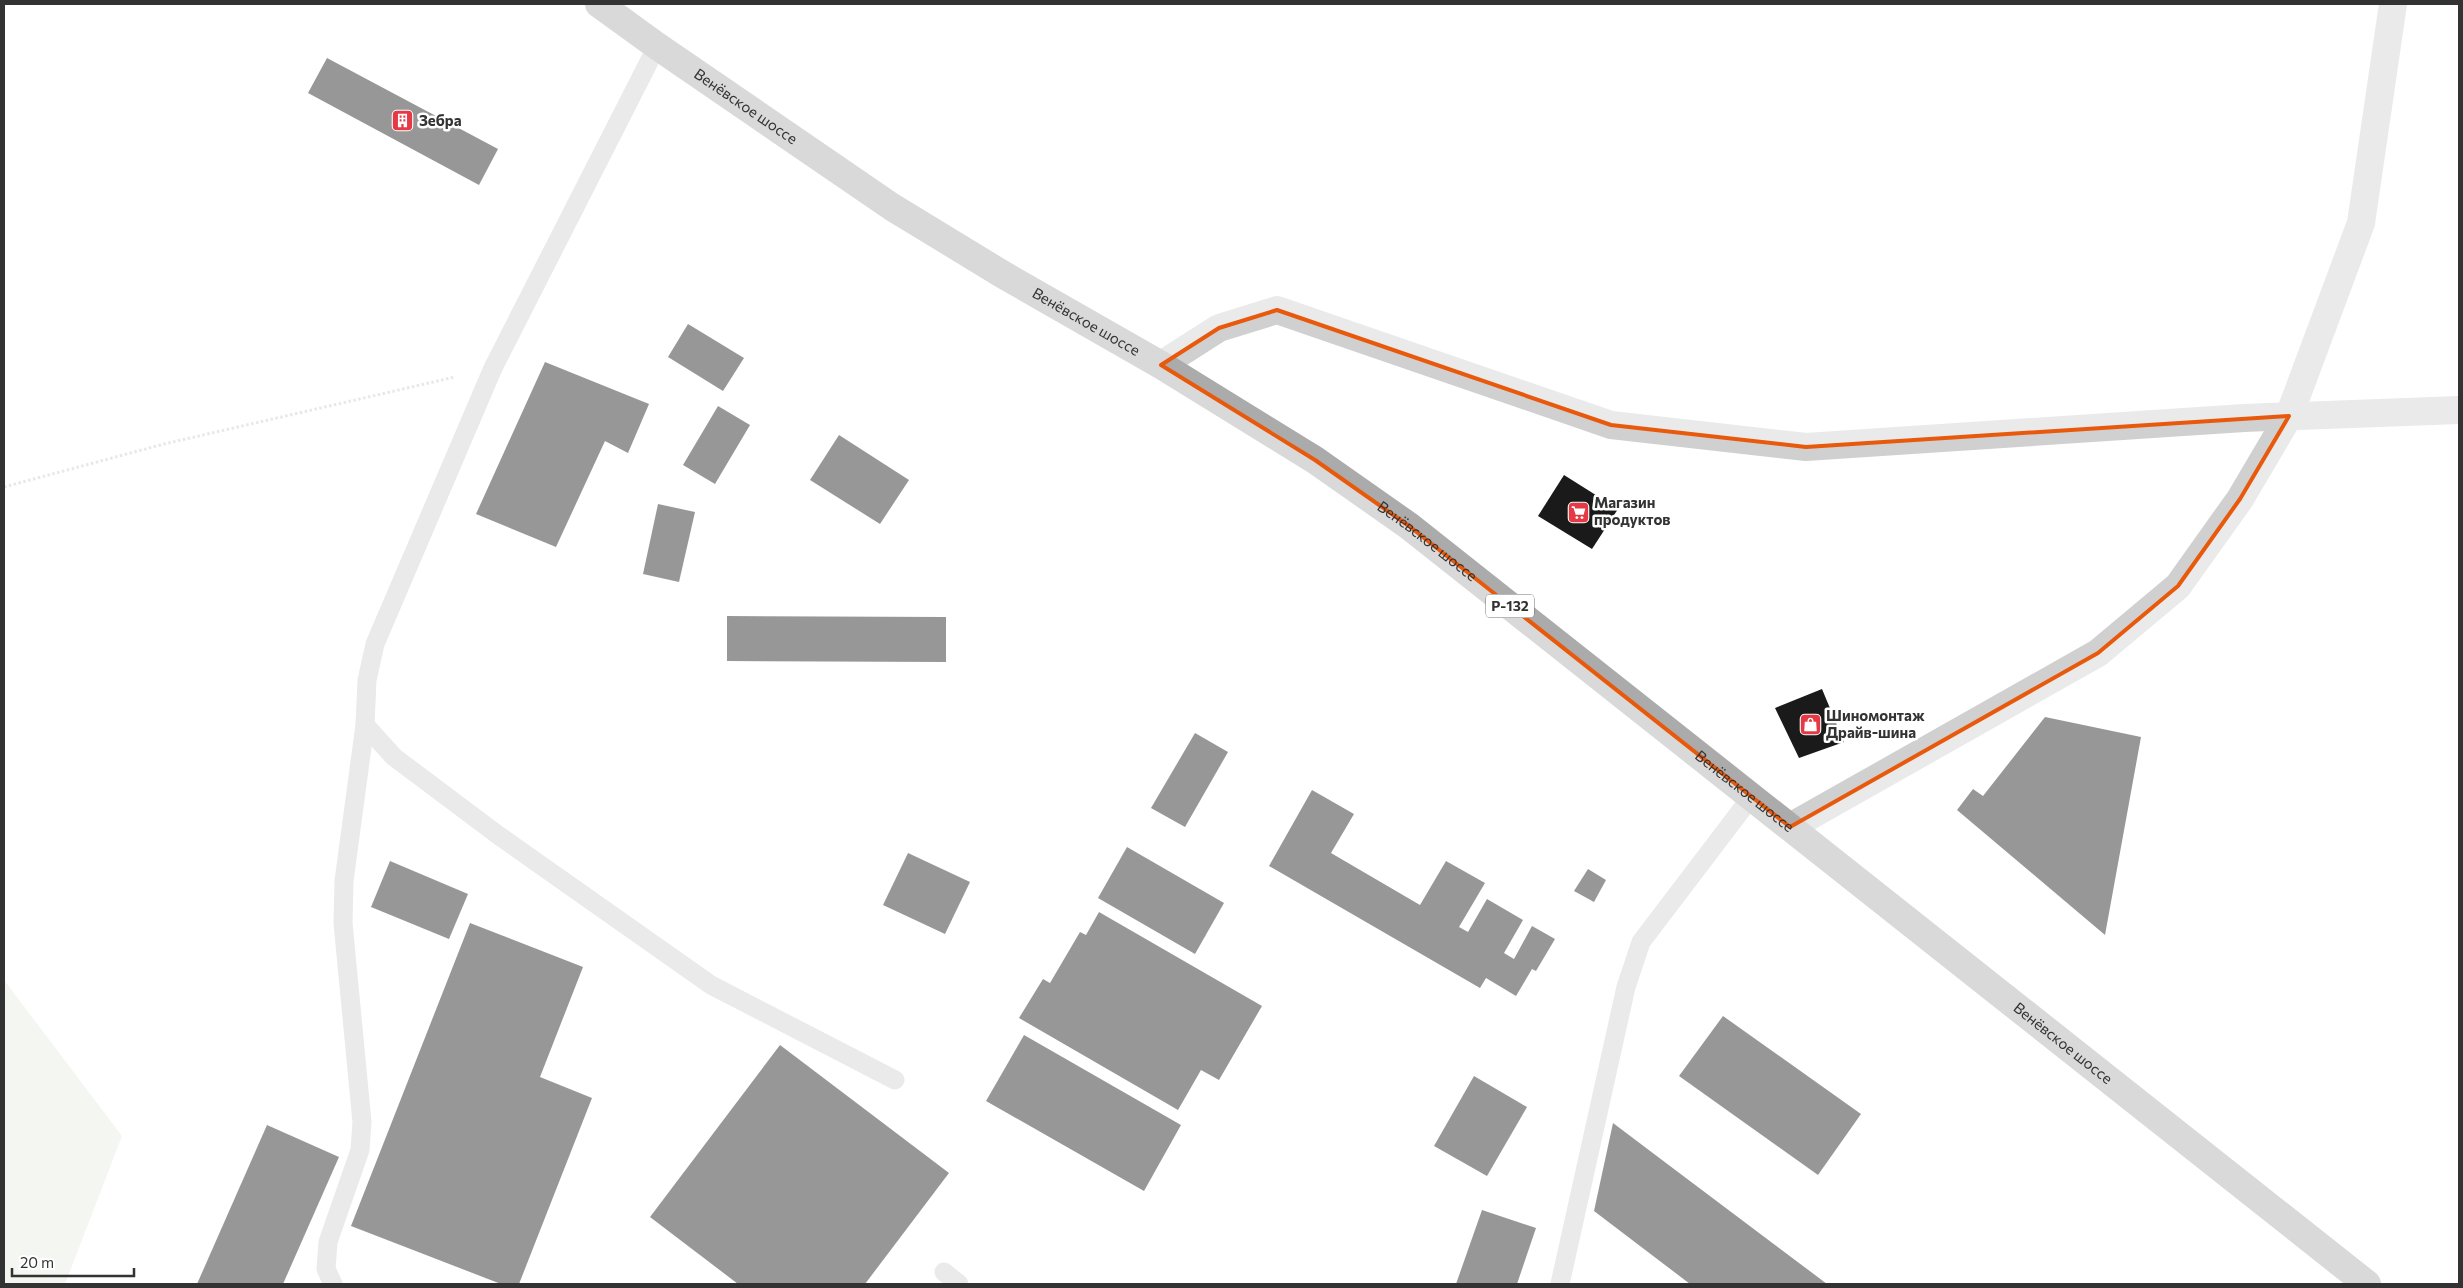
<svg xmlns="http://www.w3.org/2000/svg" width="2463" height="1288" font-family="Commissioner,sans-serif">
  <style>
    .green { fill: #e6ecdf }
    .building { fill: #1a1a1a }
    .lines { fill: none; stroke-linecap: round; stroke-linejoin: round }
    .path { stroke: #cdcdcd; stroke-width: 3; stroke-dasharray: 2.5 2.5; stroke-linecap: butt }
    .service { stroke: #d0d0d0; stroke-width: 19 }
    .minor { stroke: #d0d0d0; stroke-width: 28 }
    .primary { stroke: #ababab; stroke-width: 28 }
    .marked { fill: none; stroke: #e8590c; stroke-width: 4; stroke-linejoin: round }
    .labels { text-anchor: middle; stroke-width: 5; stroke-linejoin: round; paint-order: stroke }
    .shield { fill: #fff; stroke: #707070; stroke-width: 1 }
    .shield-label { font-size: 14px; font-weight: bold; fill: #333 }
    .street-label { font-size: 15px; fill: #333; stroke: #fff }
    .poi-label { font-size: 15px; font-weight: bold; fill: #333; stroke: #fff; text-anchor: start }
  </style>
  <rect width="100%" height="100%" fill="#fff"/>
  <!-- green -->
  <polygon class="green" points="4,980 122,1136 65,1284 4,1284"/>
  <!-- building -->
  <g class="building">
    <polygon points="327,58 498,149 479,185 308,93"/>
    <polygon points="688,324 744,358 723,391 668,357"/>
    <polygon points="545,362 649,404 628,453 605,441 556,547 476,514"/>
    <polygon points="718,406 750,425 715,484 683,465"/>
    <polygon points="839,435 909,480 880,524 810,480"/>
    <polygon points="1564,475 1618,509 1592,549 1538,516"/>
    <polygon points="658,504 695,512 679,582 643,574"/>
    <polygon points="727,616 946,617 946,662 727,661"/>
    <polygon points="1822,689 1844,742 1799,758 1775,708"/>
    <polygon points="2045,717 2141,737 2105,935 1957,810 1973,789 1983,796"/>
    <polygon points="1195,733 1228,752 1185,827 1151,808"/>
    <polygon points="1312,790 1354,814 1331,853 1420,905 1446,861 1485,883 1459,927 1468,932 1487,899 1523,920 1504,953 1514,959 1532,926 1555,939 1536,971 1532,969 1516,996 1486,978 1480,988 1269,866"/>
    <polygon points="1127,847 1224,903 1195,954 1098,898"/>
    <polygon points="908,853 970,882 945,934 883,905"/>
    <polygon points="390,861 468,894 449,939 371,907"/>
    <polygon points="1588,869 1606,880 1594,902 1574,891"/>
    <polygon points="1099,912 1262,1006 1219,1080 1201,1070 1178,1110 1019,1018 1043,979 1050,983 1080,932 1086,935"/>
    <polygon points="470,923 583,967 540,1077 592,1098 519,1284 501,1284 351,1226"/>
    <polygon points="1723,1016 1861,1114 1818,1175 1679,1076"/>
    <polygon points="1024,1035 1181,1125 1144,1191 986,1101"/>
    <polygon points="780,1045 949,1173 865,1284 738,1284 650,1217"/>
    <polygon points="1474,1076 1527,1107 1487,1176 1434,1146"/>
    <polygon points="1613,1123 1674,1169 1827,1284 1690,1284 1594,1211"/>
    <polygon points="267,1125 339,1157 283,1284 197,1284"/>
    <polygon points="1482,1210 1536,1228 1517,1284 1456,1284"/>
  </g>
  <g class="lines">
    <!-- path -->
    <polyline class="path" points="4,487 164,444 455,377"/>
    <!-- service -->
    <g class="service">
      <polyline points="657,46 493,368 375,644 367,680 365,725 394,757 498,835 711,985 895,1080"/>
      <polyline points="944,1272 959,1284"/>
      <polyline points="333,1284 326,1269 328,1242 360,1150 362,1122 343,923 344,881 365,725"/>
      <polyline points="1560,1284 1626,987 1641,942 1752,796"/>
    </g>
    <!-- minor -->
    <g class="minor">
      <polyline points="1161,365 1219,328 1277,310 1611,425 1806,447 2244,418 2459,410"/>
      <polyline points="1790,827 2098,653 2178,586 2240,499 2289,416 2361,223 2393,4"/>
    </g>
    <!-- primary -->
    <path class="primary" id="s1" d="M599 4 657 46 892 207 1002 274 1161 365 1315 460 1409 526 2367 1284"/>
  </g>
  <!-- marked area -->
  <path d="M0 0H2463V1288H0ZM1277 310 1611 425 1806 447 2289 416 2240 499 2178 586 2098 653 1790 827 1409 526 1315 460 1161 365 1219 328Z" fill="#fff" fill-opacity=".55" fill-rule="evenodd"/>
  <path class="marked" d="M1277 310 1611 425 1806 447 2289 416 2240 499 2178 586 2098 653 1790 827 1409 526 1315 460 1161 365 1219 328Z"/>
  <!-- icons -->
  <defs>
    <symbol id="building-square" viewBox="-11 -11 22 22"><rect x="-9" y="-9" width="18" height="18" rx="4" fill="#e63946" stroke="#fff"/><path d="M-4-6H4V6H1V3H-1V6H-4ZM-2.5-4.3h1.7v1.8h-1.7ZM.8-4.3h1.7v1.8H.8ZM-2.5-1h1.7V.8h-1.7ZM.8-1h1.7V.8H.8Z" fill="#fff"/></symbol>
    <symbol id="supermarket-square" viewBox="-11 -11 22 22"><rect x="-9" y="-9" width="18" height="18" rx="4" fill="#e63946" stroke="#fff"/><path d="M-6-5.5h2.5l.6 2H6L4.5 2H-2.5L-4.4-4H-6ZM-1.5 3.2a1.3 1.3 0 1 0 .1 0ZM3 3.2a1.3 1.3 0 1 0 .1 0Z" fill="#fff"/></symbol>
    <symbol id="shop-square" viewBox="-11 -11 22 22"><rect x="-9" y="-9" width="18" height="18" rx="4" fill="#e63946" stroke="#fff"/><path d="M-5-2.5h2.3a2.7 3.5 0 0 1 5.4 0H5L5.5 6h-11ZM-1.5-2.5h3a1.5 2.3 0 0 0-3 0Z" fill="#fff"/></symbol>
  </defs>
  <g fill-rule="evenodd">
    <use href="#building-square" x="390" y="108" width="25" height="25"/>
    <use href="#supermarket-square" x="1566" y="500" width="25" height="25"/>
    <use href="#shop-square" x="1798" y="712" width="25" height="25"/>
  </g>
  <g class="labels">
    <!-- shield labels -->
    <rect class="shield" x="1486" y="594.5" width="48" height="23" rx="4"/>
    <g class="shield-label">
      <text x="1510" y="611">Р-132</text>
    </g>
    <!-- street labels -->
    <g class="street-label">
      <text dy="5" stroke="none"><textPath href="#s1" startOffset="179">Венёвское шоссе</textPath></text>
      <text dy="5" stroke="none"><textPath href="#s1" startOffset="582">Венёвское шоссе</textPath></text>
      <text dy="5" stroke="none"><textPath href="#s1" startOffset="988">Венёвское шоссе</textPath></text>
      <text dy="5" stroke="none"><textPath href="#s1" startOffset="1392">Венёвское шоссе</textPath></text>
      <text dy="5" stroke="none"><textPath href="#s1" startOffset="1798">Венёвское шоссе</textPath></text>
    </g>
    <!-- poi labels -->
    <g class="poi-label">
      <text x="419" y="126">Зебра</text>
      <text x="1594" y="508">Магазин<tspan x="1594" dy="17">продуктов</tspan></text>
      <text x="1826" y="721">Шиномонтаж<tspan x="1826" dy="17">Драйв-шина</tspan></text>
    </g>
  </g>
  <!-- border -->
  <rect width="2463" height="1288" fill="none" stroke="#333333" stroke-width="10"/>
  <!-- scale -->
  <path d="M12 1268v8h122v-8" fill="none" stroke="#333333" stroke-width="2.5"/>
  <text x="20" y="1268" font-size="15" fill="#333333" stroke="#ffffff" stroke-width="4" paint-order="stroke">20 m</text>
</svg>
